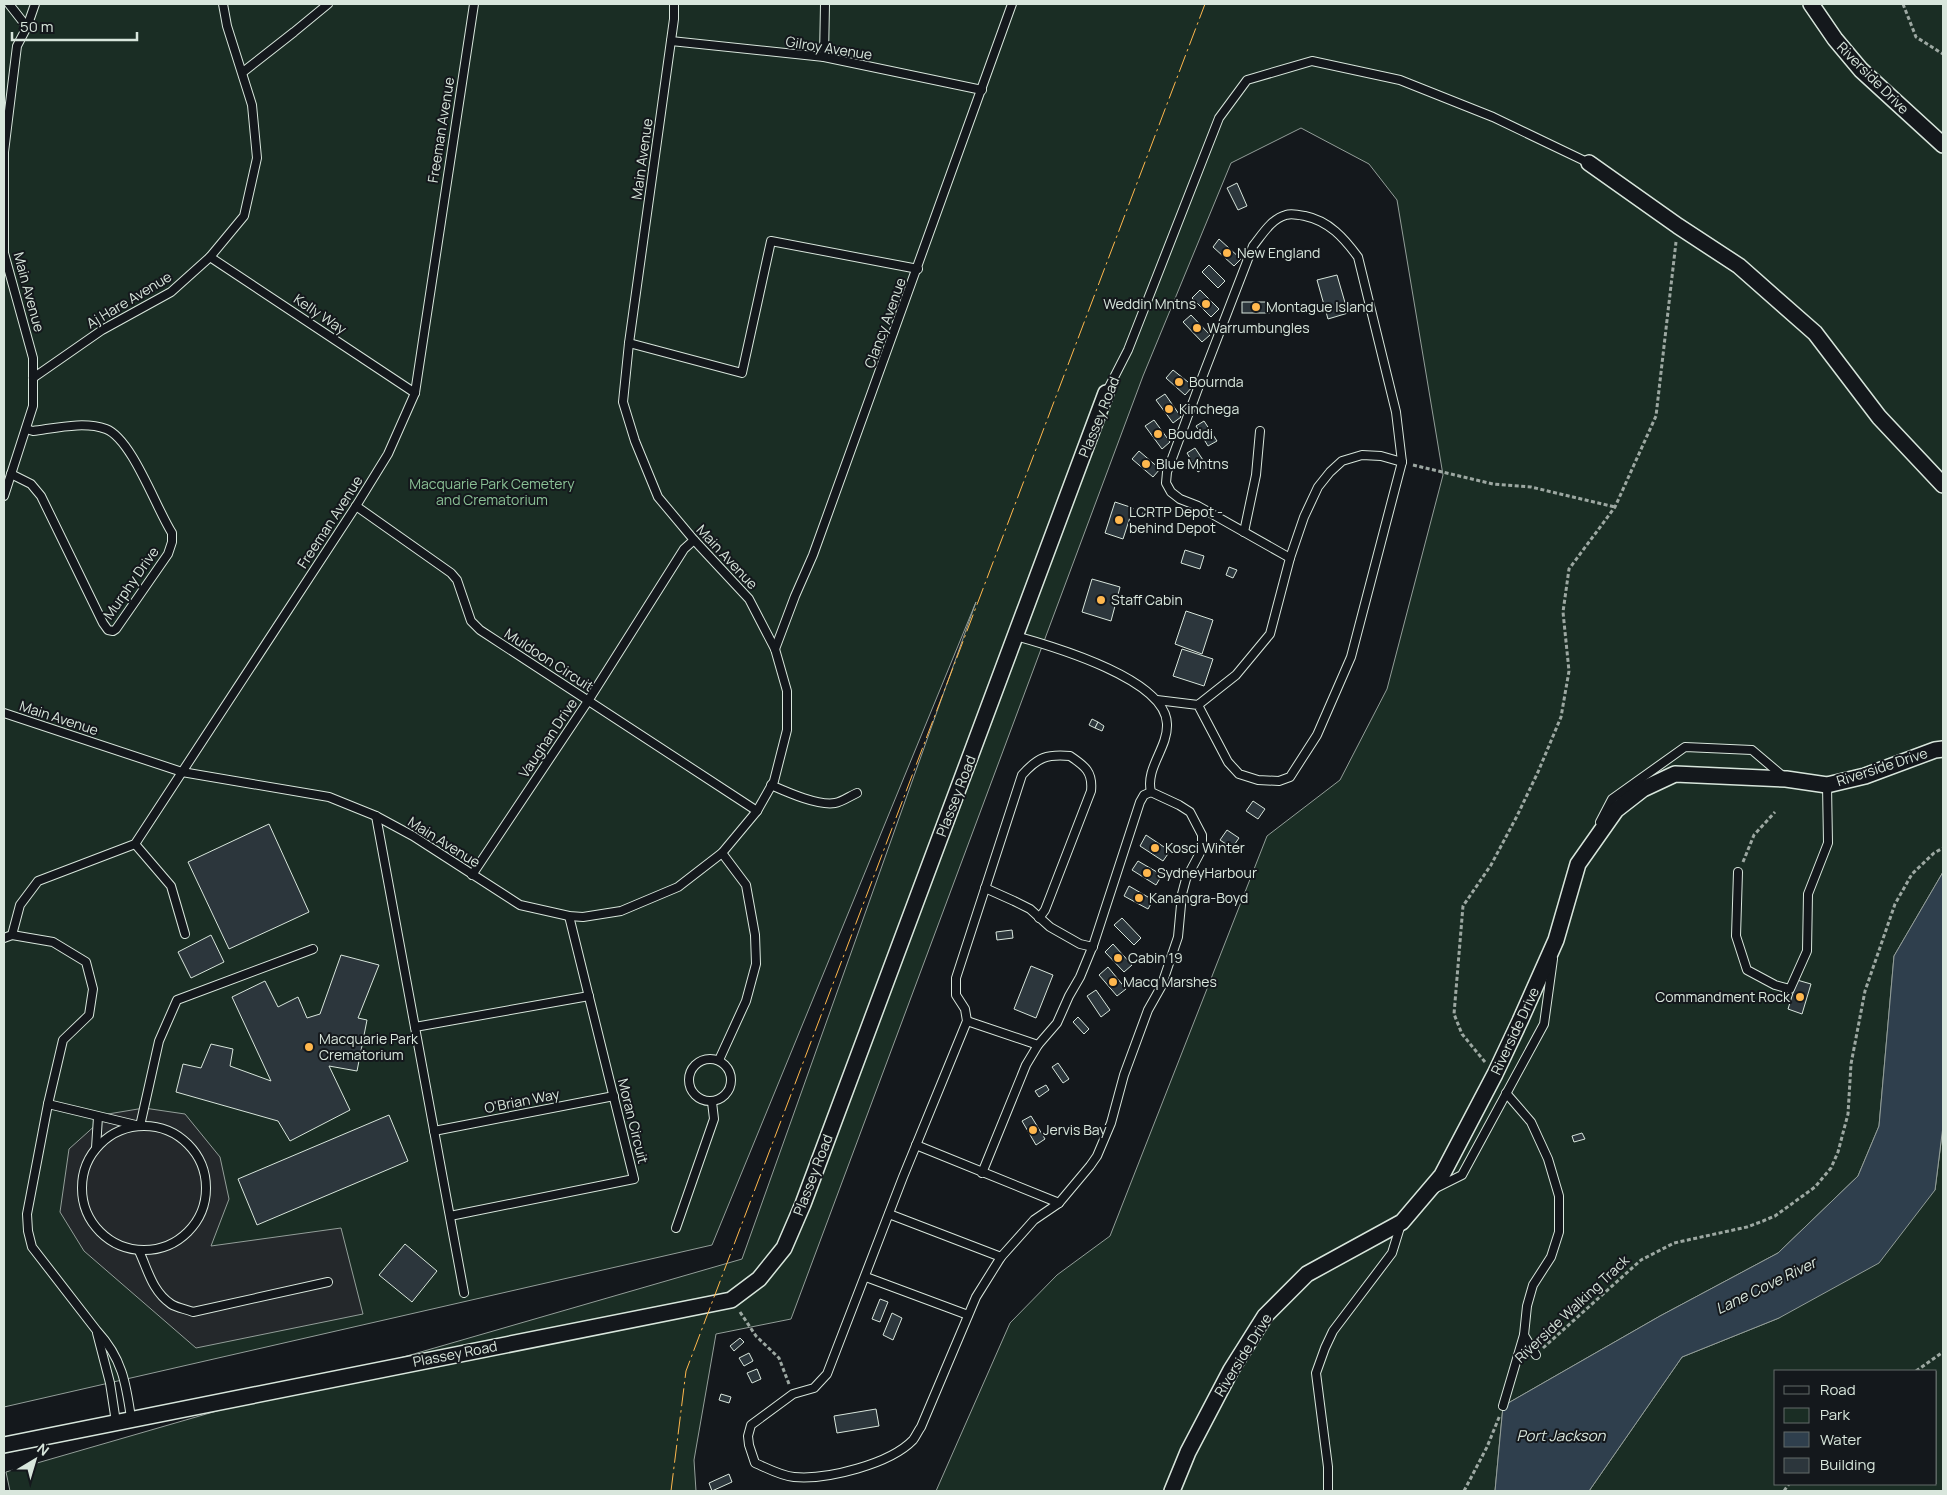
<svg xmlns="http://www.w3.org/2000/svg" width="1947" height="1495" font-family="Manrope,sans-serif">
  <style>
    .green { fill: #1a2d24; stroke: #939e99; fill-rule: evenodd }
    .parking { fill: #24282b; stroke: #939e99 }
    .water { fill: #2f3f4d; stroke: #939e99 }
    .building { fill: #2c363c; stroke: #d8e6dc }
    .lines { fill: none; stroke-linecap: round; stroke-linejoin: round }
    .lane-casing { stroke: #d8e6dc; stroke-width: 10 }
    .street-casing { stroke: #d8e6dc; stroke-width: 18 }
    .path { stroke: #9da8a2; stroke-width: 3; stroke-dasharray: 4 2.5; stroke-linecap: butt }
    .lane { stroke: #14181c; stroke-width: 8 }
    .street { stroke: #14181c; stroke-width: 15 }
    .power { stroke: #ffb74d; stroke-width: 1; stroke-dasharray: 18 4 2.5 4; stroke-linecap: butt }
    .poi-dot { fill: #ffb74d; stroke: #14181c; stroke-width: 2 }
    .labels { text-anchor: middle; stroke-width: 4; stroke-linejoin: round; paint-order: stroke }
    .street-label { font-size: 14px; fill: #d8e6dc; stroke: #14181c }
    .poi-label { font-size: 14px; fill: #d8e6dc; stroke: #14181c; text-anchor: start }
    .park-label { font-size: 14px; fill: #8ac095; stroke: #14181c }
    .water-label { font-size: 15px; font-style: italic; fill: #d8e6dc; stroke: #14181c }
  </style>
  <rect width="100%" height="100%" fill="#14181c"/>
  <!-- green -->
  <g class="green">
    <polygon points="4,4 1943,4 1943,872 1894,956 1879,1126 1858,1176 1778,1253 1660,1316 1503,1406 1495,1491 936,1491 1010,1323 1057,1275 1110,1236 1267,836 1340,780 1387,689 1443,475 1397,200 1369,164 1301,128 1231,163 1143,376 791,1319 716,1334 694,1460 696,1491 10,1491 6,1472 742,1259 976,602 712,1245 4,1407"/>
    <path d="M1943 1126V1491H1589L1682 1357 1779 1318 1935 1190ZM1776 1371H1936V1484H1776Z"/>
  </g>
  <!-- parking -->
  <polygon class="parking" points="144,1108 185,1114 220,1157 229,1199 211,1246 341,1228 363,1314 196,1348 84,1251 60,1212 69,1149 108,1114"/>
  <!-- water -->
  <polygon class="water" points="1943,872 1943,1126 1935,1190 1879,1263 1779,1318 1682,1357 1589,1491 1495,1491 1503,1406 1660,1316 1778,1253 1858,1176 1879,1126 1894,956"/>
  <!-- building -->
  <g class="building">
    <polygon points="1237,183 1247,206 1238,210 1227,188"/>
    <polygon points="1219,239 1241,259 1234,266 1213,247"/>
    <polygon points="1209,265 1225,281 1218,288 1202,272"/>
    <polygon points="1337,275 1348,313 1328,319 1317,280"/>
    <polygon points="1200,290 1219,309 1211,317 1192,298"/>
    <rect x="1242" y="302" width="27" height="11"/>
    <polygon points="1191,315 1210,335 1202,342 1183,322"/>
    <polygon points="1173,370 1193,386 1185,395 1166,378"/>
    <polygon points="1165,394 1181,417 1173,423 1156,400"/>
    <polygon points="1154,420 1170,442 1162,449 1145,426"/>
    <polygon points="1204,421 1217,441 1208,446 1196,426"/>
    <polygon points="1195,448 1207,466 1198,472 1187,453"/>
    <polygon points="1139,451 1160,469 1153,477 1132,459"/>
    <polygon points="1115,502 1133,508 1123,539 1105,533"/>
    <polygon points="1146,509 1152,513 1148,518 1142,514"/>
    <polygon points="1185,550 1204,556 1200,569 1181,563"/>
    <polygon points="1229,567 1237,570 1233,578 1226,575"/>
    <polygon points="1092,579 1120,587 1111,621 1082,612"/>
    <polygon points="1186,611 1213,620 1202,654 1175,644"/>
    <polygon points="1182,649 1213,659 1204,686 1173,676"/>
    <polygon points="1092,719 1098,722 1095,728 1089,725"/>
    <polygon points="1098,722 1104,726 1102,731 1095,728"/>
    <polygon points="1253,801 1265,809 1258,819 1246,811"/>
    <polygon points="269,824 309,912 229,949 188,862"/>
    <polygon points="1227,830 1239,838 1232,848 1220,840"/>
    <polygon points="1146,835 1170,851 1163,861 1140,846"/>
    <polygon points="1138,861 1162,875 1156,885 1132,870"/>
    <polygon points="1129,886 1153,900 1148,909 1124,896"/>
    <polygon points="1122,918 1141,938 1134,945 1114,925"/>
    <polygon points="1012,930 1013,938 997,940 996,932"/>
    <polygon points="211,935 224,962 191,978 178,952"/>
    <polygon points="1113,944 1132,965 1124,972 1105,952"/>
    <polygon points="341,955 379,965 358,1018 367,1020 357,1071 329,1066 350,1110 290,1141 278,1121 176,1092 183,1064 201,1068 211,1044 233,1049 230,1066 271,1081 232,997 265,981 278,1007 298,997 307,1018 320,1014"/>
    <polygon points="1031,966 1053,975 1036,1018 1014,1009"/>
    <polygon points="1108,967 1126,989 1117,996 1099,975"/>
    <polygon points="1797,980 1811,984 1802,1014 1788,1009"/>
    <polygon points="1096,990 1110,1010 1101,1017 1087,996"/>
    <polygon points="1078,1017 1089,1029 1084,1034 1073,1022"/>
    <polygon points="1058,1063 1069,1079 1063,1083 1052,1067"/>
    <polygon points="1046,1085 1049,1090 1039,1097 1035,1091"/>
    <polygon points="389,1115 408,1161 257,1225 238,1179"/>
    <polygon points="1031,1116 1045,1139 1036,1145 1022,1121"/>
    <polygon points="1582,1133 1585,1139 1574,1142 1572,1136"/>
    <polygon points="405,1244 437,1271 412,1302 379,1275"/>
    <polygon points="880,1299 888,1302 880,1322 872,1319"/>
    <polygon points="892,1313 902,1318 893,1340 883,1335"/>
    <polygon points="740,1338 744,1342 734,1351 730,1346"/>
    <polygon points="749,1353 753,1361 744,1366 739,1358"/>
    <polygon points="757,1369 761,1379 752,1383 747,1373"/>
    <polygon points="721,1394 731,1397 729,1403 719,1400"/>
    <polygon points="876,1409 879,1426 837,1433 834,1416"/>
    <polygon points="729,1474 732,1482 712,1491 709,1483"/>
  </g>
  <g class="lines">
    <defs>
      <g id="lane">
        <polyline points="9,4 27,27"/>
        <polyline points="671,41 824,57 982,90"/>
        <polyline points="824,57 825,4"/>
        <polyline points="243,72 294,32 328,4"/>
        <polyline points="210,257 415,393"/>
        <polyline points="629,343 742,373 771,241 918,269"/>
        <polyline points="33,378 102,330 171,292 210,257 244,216 257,158 252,105 227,26 223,4"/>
        <polyline points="1106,393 1128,350 1219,118 1247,80 1312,61 1400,80 1493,117 1589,163"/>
        <path d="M11 474 31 484 41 496 103 623 108 630 113 631 116 629 168 554 172 542V533C156 508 132 439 106 429 84 421 56 428 33 431L26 429"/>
        <polyline points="4,496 33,406 33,358 4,253 4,152 17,46 27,27 35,4"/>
        <polyline points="356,506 451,573 457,580 471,621 480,630 757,811"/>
        <polyline points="1244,532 1256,475 1260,431"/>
        <path d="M1290 558 1198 506 1180 499 1171 492 1166 483 1167 472 1200 383 1253 246C1262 235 1271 219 1286 215 1291 213 1300 215 1305 216 1329 221 1344 238 1358 257L1396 412 1402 462"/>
        <path d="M1016 636C1052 646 1166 679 1167 724 1168 748 1145 768 1151 792L1179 805 1190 812 1202 835V849L1186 879 1182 894 1178 937 1161 987 1148 1010 1124 1075 1111 1123 1097 1156 1090 1166 1059 1203 1034 1220 1001 1257 976 1297 921 1427C918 1431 916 1436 913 1440 890 1464 827 1480 794 1477 781 1476 767 1468 755 1463L749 1445 748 1436 751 1425 793 1394 814 1388 827 1374 903 1177 967 1021 965 1009 956 995V978L1022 775C1038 757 1047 754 1070 756 1085 766 1093 772 1091 791L1045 910 1039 918"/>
        <polyline points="775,649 795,596 813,555 1012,4"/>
        <polyline points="1157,700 1198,705 1236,675 1270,634 1290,558 1304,517 1318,487 1330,472 1342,461 1362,455 1381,456 1402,462 1351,657 1317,735 1290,777 1279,781 1258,780 1239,774 1228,762 1198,705"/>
        <polyline points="4,713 182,772 329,797 376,816 413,836 520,905 569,916 583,917 621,911 678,887 722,853 757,811 774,781 787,730 787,691 775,649 749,599 694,540 658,497 635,441 623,402 629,343 674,19 674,4"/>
        <path d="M771 785C787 792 818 806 835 803 842 802 850 796 857 793"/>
        <polyline points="376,816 464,1293"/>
        <polyline points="1600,822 1612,799 1685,747 1752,750 1785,778"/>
        <polyline points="135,844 171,886 185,934"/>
        <polyline points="1738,872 1736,936 1747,970 1775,985 1790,989 1807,951 1808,894 1828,843 1827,785"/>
        <polyline points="472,875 588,701 684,549 694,540"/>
        <polyline points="985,888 1014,901 1030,909 1050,927 1080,944 1093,947"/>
        <path d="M12 935 53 942 86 962 93 989 89 1015 63 1040 48 1104 27 1214 28 1231 32 1247 97 1331C122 1358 126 1383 131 1418"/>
        <polyline points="4,938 12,935 20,905 38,881 135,844 356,506 388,454 415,393 474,4"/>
        <polyline points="967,1021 1038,1045"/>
        <polyline points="415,1027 589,996"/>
        <circle cx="710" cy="1080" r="21"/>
        <polyline points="719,1060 746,1001 756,964 755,935 746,885 722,853"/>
        <polyline points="1506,1093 1531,1122 1548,1159 1559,1196 1559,1232 1551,1257 1533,1285 1527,1306 1524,1335 1536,1355"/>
        <polyline points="48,1104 140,1126 159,1041 177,1000 313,949"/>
        <circle cx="144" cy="1188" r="62"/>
        <polyline points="434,1131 614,1096"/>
        <polyline points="916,1145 1059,1203"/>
        <polyline points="96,1148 98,1117"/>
        <polyline points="982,1173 1026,1065 1038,1045 1057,1023 1069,996 1080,977 1094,943 1140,802 1144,795 1151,792"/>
        <polyline points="1436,1188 1462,1175 1544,1024 1553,959"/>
        <polyline points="889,1214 1001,1257"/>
        <polyline points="450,1216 634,1179 569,916"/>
        <polyline points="676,1228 714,1119 712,1102"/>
        <path d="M139 1251C148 1270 152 1291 171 1304 177 1308 186 1309 193 1312L328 1282"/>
        <polyline points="866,1277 968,1315"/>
        <polyline points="97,1333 110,1383 116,1422"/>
        <polyline points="1503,1406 1524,1335"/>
        <polyline points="1328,1491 1328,1467 1316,1373 1325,1348 1333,1331 1392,1253 1401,1224"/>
      </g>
      <g id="street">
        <polyline points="1811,4 1835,39 1861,70 1943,145"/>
        <polyline points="1589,163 1678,226 1739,266 1815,333 1879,417 1943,485"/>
        <polyline points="4,1445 731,1300 759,1279 784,1248 803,1204 1106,393"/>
        <polyline points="1172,1491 1188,1452 1231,1370 1265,1316 1307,1274 1402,1222 1442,1175 1495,1074 1520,1021 1556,940 1578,864 1616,810 1643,789 1675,774 1786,779 1827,785 1865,776 1935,750 1943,749"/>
      </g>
    </defs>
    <!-- lane casing -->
    <use href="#lane" class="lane-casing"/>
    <!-- street casing -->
    <use href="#street" class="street-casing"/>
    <!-- path -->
    <g class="path">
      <polyline points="1903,4 1916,37 1943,54"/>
      <polyline points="1413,465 1493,484 1531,487 1615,507"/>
      <polyline points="1743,862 1754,835 1775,812"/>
      <polyline points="1485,1062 1462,1034 1454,1014 1463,906 1491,865 1517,816 1538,772 1561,717 1569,671 1563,612 1569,569 1615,507 1656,416 1676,242"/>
      <polyline points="740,1312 756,1336 779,1358 789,1384"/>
      <polyline points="1543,1348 1641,1260 1674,1243 1747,1227 1763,1221 1775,1216 1815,1187 1831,1168 1838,1152 1848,1114 1851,1064 1865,991 1895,904 1912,874 1934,853 1943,848"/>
      <polyline points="1916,1371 1943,1352"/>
      <polyline points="1464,1491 1487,1447 1500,1415"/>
      <polyline points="1784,1491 1789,1484"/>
    </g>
    <!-- lane -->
    <use href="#lane" class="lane"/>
    <!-- street -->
    <use href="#street" class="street"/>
    <!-- power -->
    <polyline class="power" points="671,1491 686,1371 1205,4"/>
  </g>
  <!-- markers -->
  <g class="poi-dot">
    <circle cx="1227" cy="253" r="5"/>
    <circle cx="1206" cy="304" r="5"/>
    <circle cx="1256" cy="307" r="5"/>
    <circle cx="1197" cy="328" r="5"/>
    <circle cx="1179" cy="382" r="5"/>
    <circle cx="1169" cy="409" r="5"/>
    <circle cx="1158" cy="434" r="5"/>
    <circle cx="1146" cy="464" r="5"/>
    <circle cx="1119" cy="520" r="5"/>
    <circle cx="1101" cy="600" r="5"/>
    <circle cx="1155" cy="848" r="5"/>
    <circle cx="1147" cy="873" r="5"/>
    <circle cx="1139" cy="898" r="5"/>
    <circle cx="1118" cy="958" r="5"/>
    <circle cx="1113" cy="982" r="5"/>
    <circle cx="1800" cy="997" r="5"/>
    <circle cx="309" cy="1047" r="5"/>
    <circle cx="1033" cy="1130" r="5"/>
  </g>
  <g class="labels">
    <!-- street labels -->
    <g class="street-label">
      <text transform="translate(829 48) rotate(9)" y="5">Gilroy Avenue</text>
      <text transform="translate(1873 78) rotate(45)" y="5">Riverside Drive</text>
      <text transform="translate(441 130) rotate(-81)" y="5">Freeman Avenue</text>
      <text transform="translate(642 159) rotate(-82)" y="5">Main Avenue</text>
      <text transform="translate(29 292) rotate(75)" y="5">Main Avenue</text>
      <text transform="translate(129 300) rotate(-31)" y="5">Aj Hare Avenue</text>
      <text transform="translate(320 314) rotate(34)" y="5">Kelly Way</text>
      <text transform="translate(885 323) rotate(-70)" y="5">Clancy Avenue</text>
      <text transform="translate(1099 417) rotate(-68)" y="5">Plassey Road</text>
      <text transform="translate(330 522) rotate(-57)" y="5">Freeman Avenue</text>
      <text transform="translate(727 557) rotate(47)" y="5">Main Avenue</text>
      <text transform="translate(131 583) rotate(-55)" y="5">Murphy Drive</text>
      <text transform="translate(549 660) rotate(33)" y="5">Muldoon Circuit</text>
      <text transform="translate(59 718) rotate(18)" y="5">Main Avenue</text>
      <text transform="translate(548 738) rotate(-56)" y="5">Vaughan Drive</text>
      <text transform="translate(1882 767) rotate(-18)" y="5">Riverside Drive</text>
      <text transform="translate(956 796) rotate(-69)" y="5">Plassey Road</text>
      <text transform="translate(444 842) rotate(32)" y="5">Main Avenue</text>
      <text transform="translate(1515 1031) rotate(-65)" y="5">Riverside Drive</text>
      <text transform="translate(522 1101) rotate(-11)" y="5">O'Brian Way</text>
      <text transform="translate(633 1121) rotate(76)" y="5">Moran Circuit</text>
      <text transform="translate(813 1175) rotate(-69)" y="5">Plassey Road</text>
      <text transform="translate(1572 1309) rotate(-43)" y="5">Riverside Walking Track</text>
      <text transform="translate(455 1354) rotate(-11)" y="5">Plassey Road</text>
      <text transform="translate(1243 1355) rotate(-58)" y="5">Riverside Drive</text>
    </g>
    <!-- poi labels -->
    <g class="poi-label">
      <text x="1237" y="258">New England</text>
      <text x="1196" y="309" text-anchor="end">Weddin Mntns</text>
      <text x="1266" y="312">Montague Island</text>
      <text x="1207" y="333">Warrumbungles</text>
      <text x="1189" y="387">Bournda</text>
      <text x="1179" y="414">Kinchega</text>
      <text x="1168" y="439">Bouddi</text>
      <text x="1156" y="469">Blue Mntns</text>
      <text x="1129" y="517">LCRTP Depot -<tspan x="1129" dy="16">behind Depot</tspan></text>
      <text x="1111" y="605">Staff Cabin</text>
      <text x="1165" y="853">Kosci Winter</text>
      <text x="1157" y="878">SydneyHarbour</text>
      <text x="1149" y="903">Kanangra-Boyd</text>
      <text x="1128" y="963">Cabin 19</text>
      <text x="1123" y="987">Macq Marshes</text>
      <text x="1790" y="1002" text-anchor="end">Commandment Rock</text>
      <text x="319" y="1044">Macquarie Park<tspan x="319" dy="16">Crematorium</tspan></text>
      <text x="1043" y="1135">Jervis Bay</text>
    </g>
    <!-- park labels -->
    <g class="park-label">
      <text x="492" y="489">Macquarie Park Cemetery<tspan x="492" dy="16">and Crematorium</tspan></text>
    </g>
    <!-- water labels -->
    <g class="water-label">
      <text transform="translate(1766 1286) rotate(-26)" y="5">Lane Cove River</text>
      <text x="1561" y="1441">Port Jackson</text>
    </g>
  </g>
  <!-- border -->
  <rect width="1947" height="1495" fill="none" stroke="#d8e6dc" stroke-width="10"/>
  <!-- legend -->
  <rect x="1774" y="1370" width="162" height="115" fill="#14181c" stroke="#626a69"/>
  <rect x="1784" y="1386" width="25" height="8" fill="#14181c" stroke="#626a69"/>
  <text x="1820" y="1395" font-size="15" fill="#d8e6dc">Road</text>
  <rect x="1784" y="1408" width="25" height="15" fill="#1a2d24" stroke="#626a69"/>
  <text x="1820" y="1420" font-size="15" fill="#d8e6dc">Park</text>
  <rect x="1784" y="1432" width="25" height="15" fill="#2f3f4d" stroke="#626a69"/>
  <text x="1820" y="1445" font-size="15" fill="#d8e6dc">Water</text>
  <rect x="1784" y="1458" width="25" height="15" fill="#2c363c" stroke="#626a69"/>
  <text x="1820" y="1470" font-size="15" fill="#d8e6dc">Building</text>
  <!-- north arrow -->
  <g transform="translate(35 1460) rotate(38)" stroke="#14181c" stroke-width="4" paint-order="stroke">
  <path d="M0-4L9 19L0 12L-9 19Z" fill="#d8e6dc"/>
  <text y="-8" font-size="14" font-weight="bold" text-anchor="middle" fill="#d8e6dc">N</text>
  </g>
  <!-- scale -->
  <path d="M12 32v8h125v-8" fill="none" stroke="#d8e6dc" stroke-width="2.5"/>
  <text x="20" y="32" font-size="15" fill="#d8e6dc" stroke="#14181c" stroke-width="4" paint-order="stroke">50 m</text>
</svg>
